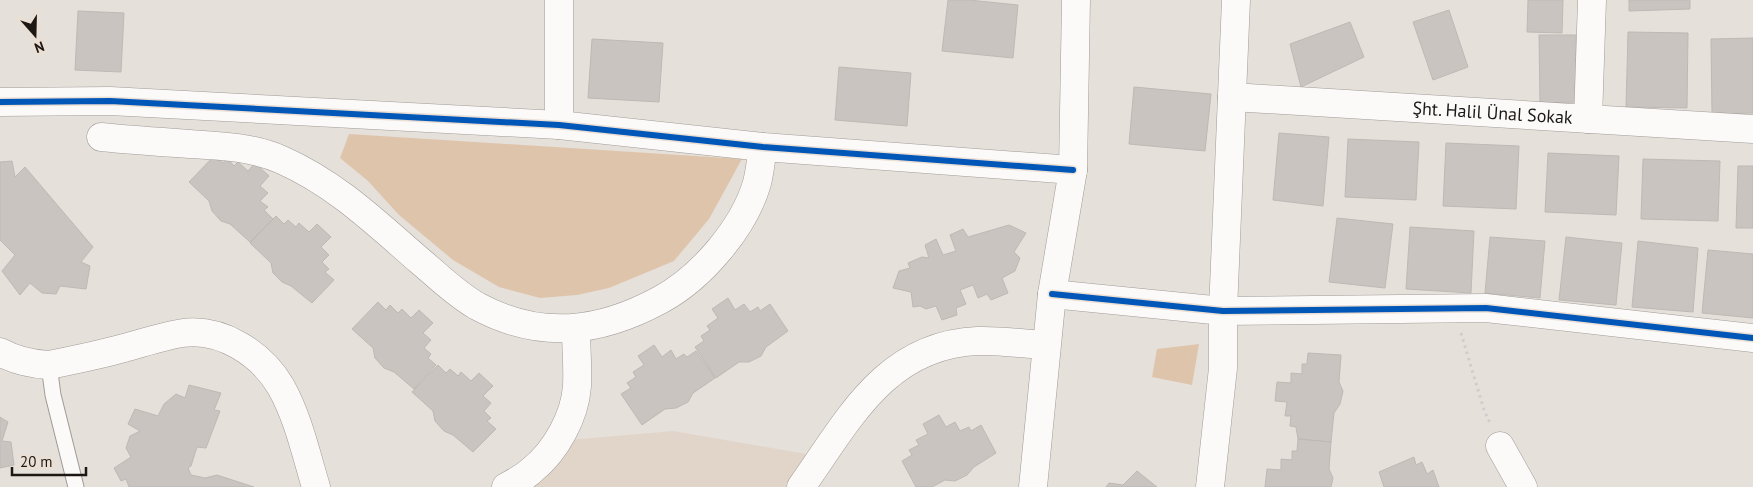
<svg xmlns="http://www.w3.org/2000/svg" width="1753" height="487" font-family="'PT Sans',sans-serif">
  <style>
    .built { fill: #e1d5c9 }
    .green { fill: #dfc4ac }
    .building { fill: #cac4c0; stroke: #beb9b4 }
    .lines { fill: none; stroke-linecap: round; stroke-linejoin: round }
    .service-casing { stroke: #a09b97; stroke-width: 17 }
    .minor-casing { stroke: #a09b97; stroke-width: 29 }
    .tertiary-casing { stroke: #a09b97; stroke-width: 29 }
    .path { stroke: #cfcdcc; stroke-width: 3; stroke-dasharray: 2.5 4; stroke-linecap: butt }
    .service { stroke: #fbfaf9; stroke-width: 15 }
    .minor { stroke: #fbfaf9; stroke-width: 28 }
    .tertiary { stroke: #fbfaf9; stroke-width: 28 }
    .cycleway-casing { stroke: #ecdfd4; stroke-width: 9 }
    .cycleway { stroke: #0057b8; stroke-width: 6 }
    .labels { text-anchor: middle; stroke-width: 4.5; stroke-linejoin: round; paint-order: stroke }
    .street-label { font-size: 18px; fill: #1d1814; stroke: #ecdfd4 }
  </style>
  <rect width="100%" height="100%" fill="#e6e0da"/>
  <!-- built -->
  <polygon class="built" points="673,431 812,455 788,487 530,487 547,476 569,440"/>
  <!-- green -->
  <g class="green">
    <polygon points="349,134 742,159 709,219 674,261 609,288 577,295 540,298 499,287 453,260 399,215 368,181 340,158"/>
    <polygon points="1199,344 1192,385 1152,377 1157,349"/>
  </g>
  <!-- building -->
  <g class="building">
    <polygon points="948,0 969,0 1018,5 1013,58 942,51"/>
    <polygon points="1528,0 1563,0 1562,33 1527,32"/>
    <polygon points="1629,0 1690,0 1690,9 1629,11"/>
    <polygon points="1449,10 1468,67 1433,80 1413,22"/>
    <polygon points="78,11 124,13 121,72 75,70"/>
    <polygon points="1350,22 1364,57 1301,87 1290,44"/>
    <polygon points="1628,32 1688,33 1687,108 1626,107"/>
    <polygon points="1539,35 1576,35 1577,102 1540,103"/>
    <polygon points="1753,38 1753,113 1712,114 1711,39"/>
    <polygon points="592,39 663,43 659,102 588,98"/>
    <polygon points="839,67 911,73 907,126 835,120"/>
    <polygon points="1134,87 1211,94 1205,151 1129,144"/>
    <polygon points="1279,133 1329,137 1323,206 1273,200"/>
    <polygon points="1348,139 1419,142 1416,200 1345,197"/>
    <polygon points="1446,143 1519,146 1516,209 1443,206"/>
    <polygon points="1548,153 1619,156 1616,215 1545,212"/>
    <polygon points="215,155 223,163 227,158 234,166 238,162 248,171 255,163 269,176 260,186 268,193 260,201 268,207 264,210 273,219 250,242 230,224 221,221 212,211 209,201 189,182"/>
    <polygon points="1643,159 1720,161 1718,221 1641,219"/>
    <polygon points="12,161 15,177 25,167 93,247 81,262 90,266 86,289 60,286 56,294 42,293 30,283 20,295 2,271 15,255 0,240 0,162"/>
    <polygon points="1738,166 1753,166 1753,228 1736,228"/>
    <polygon points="276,216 284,224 288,220 296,227 299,223 309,232 317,224 331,237 321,247 329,255 322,262 329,269 325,272 334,280 312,303 291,286 282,282 273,273 271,263 250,243"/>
    <polygon points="1337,218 1393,224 1385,288 1329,282"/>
    <polygon points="1009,225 1026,233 1014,252 1020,258 1015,271 1002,278 1008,293 991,300 987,294 978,298 973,285 960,290 966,304 956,308 957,315 942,320 936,306 926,309 920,306 913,307 911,292 893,288 899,271 910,268 908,263 922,257 929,258 925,245 936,239 943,255 956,251 950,235 963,229 968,237"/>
    <polygon points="1410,227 1474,231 1471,293 1406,289"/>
    <polygon points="1490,237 1545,241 1540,298 1485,293"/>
    <polygon points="1566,237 1622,243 1616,305 1559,300"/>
    <polygon points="1638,241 1698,248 1693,312 1632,307"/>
    <polygon points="1708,250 1753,254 1753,318 1702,313"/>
    <polygon points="728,298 735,310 744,304 750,312 758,307 760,311 770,304 788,331 766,347 761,356 749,362 739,362 716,378 695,347 704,341 701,336 710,330 707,326 718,318 712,309"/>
    <polygon points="378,302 386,310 390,305 398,313 402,309 411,318 419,310 433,323 423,333 431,340 424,348 431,354 428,358 436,365 414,389 394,372 384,368 375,358 373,348 352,329"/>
    <polygon points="654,345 662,357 671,350 676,359 684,354 687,357 696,351 715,378 693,393 688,402 676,408 665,409 642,425 621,394 631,388 627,383 636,377 633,372 644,365 638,356"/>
    <polygon points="1308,353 1341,355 1339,382 1343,391 1340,404 1334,413 1331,442 1298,439 1296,427 1290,426 1291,416 1285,416 1287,402 1275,401 1277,382 1291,383 1291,373 1302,374 1302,364 1307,364"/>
    <polygon points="438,365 446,373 450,369 458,376 461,372 471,381 479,373 493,386 483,396 491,403 484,411 491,418 487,421 496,429 473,452 453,435 444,431 435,421 433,411 412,392"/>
    <polygon points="189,385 221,393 214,410 220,411 206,448 197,447 191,466 188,468 191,475 205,478 217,475 254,487 129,487 126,479 121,481 114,468 131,457 126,448 130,436 140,431 128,424 135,409 158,416 164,404 176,394 185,398"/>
    <polygon points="939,415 946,427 955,422 960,431 969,427 971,431 981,425 996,453 974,467 967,475 955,481 945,480 932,487 916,487 902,461 912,455 909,450 919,445 916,440 928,434 923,424"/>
    <polygon points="0,417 8,422 2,441 11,442 14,465 0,468"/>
    <polygon points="1298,439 1331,442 1329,469 1333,478 1331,487 1265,487 1267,469 1281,470 1281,459 1292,460 1292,451 1297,451"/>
    <polygon points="1414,457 1416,465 1422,462 1427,474 1433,470 1439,487 1384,487 1379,472"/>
    <polygon points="1137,471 1157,487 1106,487 1109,483 1123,485"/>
  </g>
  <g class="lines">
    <defs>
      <polyline id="service" points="49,365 53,395 76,487"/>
      <g id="minor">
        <polyline points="559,0 559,125"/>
        <path id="s1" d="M1232 97 1753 129"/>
        <polyline points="0,102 110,101 559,125 763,147 1073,170"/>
        <polyline points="1588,119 1592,0"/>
        <path d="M101 137C131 140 160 142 190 144 223 146 252 147 282 160 336 184 375 222 420 261 438 276 456 294 477 306 540 340 599 333 660 300 701 278 744 228 757 183 760 171 761 159 763 147"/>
        <polyline points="1052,294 1223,311 1486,308 1753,338"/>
        <path d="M0 352C16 361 31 364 49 365 74 360 99 355 124 348 143 343 163 336 183 333 222 328 262 354 281 387 298 417 306 454 316 487"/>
        <polyline points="1500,446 1523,487"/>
        <path d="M506 487C515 482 525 477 532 470 556 451 575 416 577 386 578 367 576 347 576 328"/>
        <path d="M801 487C848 421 885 345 977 341 1000 340 1023 344 1046 345"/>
        <polyline points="1210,487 1223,368 1223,311 1236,0"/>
      </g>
      <polyline id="tertiary" points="1033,487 1052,294 1073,170 1076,0"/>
    </defs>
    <!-- service casing -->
    <use href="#service" class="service-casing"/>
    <!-- minor casing -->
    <use href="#minor" class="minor-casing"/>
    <!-- tertiary casing -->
    <use href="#tertiary" class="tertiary-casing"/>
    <!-- path -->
    <polyline class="path" points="1461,333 1484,410 1490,423"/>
    <!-- service -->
    <use href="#service" class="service"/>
    <!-- minor -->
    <use href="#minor" class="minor"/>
    <!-- tertiary -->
    <use href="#tertiary" class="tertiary"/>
    <defs>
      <g id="cycleway">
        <polyline points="0,102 110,101 559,125 763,147 1073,170"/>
        <polyline points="1052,294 1223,311 1486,308 1753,338"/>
      </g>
    </defs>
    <!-- cycleway casing -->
    <use href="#cycleway" class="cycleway-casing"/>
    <!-- cycleway -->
    <use href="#cycleway" class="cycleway"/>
  </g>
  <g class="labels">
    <!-- street labels -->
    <g class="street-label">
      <text dy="6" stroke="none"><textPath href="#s1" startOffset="261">Şht. Halil Ünal Sokak</textPath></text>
    </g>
  </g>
  <!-- north arrow -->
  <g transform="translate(35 35) rotate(160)" stroke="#ecdfd4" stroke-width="4" paint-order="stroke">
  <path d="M0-4L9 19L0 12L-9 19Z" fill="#1d1814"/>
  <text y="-8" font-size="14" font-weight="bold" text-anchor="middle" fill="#1d1814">N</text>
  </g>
  <!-- scale -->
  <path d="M12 467v8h74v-8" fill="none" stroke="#1d1814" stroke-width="2.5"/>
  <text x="20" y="467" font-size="15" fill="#1d1814" stroke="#ecdfd4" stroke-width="4" paint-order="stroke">20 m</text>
</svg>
